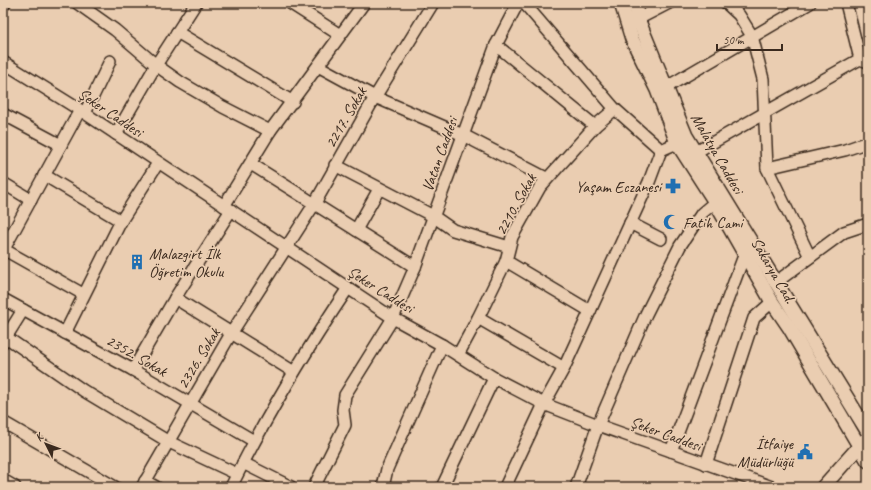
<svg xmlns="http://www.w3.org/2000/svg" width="871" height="490" font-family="Caveat,sans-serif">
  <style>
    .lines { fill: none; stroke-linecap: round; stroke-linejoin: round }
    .minor-casing { stroke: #3b2a1e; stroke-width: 14 }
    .major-casing { stroke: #3b2a1e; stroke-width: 16 }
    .minor { stroke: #eacdb1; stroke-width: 11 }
    .major { stroke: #eacdb1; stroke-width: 13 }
    .labels { text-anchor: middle; stroke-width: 3.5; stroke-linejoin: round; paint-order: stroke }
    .street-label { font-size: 16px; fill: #3b2a1e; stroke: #eacdb1 }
    .poi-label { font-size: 16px; fill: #3b2a1e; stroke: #eacdb1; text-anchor: end }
  </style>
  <rect width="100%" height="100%" fill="#eacdb1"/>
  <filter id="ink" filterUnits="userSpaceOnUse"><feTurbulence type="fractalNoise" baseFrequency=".025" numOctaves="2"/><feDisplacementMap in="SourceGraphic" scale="8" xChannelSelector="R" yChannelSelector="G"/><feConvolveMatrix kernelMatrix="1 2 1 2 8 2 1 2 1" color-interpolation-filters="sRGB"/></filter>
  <g filter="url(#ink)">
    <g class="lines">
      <defs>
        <g id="minor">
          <polyline points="77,3 115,30 156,65 180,82 223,107 270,131"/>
          <polyline points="290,3 340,35"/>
          <polyline points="524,3 615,109 661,150 677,143"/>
          <polyline points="726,3 739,15 752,36 763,79 767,168 810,257"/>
          <polyline points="846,3 860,59"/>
          <polyline points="638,19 669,3"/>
          <polyline points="177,32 293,102"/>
          <polyline points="496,45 595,126"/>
          <polyline points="3,62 80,110 393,318 442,345 494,378 544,404 598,425 772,487"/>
          <polyline points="318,66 375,97 463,135 546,178"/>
          <polyline points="665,88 810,3"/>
          <polyline points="85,113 110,61"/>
          <polyline points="3,114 61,145"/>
          <polyline points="116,134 156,65 196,3"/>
          <polyline points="696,152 860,59 868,62"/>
          <polyline points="251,164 415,267"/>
          <polyline points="335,165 433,216 453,230 509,247"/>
          <polyline points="767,168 845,150 868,142"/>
          <polyline points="44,175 121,221"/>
          <polyline points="3,183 31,200"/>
          <polyline points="224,206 270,131 364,3"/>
          <polyline points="630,223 661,239"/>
          <polyline points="356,230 379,189"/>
          <polyline points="3,249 83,294"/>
          <polyline points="4,249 80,110"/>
          <polyline points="506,261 590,311"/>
          <polyline points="775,283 844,232 868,224"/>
          <polyline points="175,298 294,372"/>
          <polyline points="3,299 133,370 254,441"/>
          <polyline points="478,318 564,368"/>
          <polyline points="65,333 121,221 158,163"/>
          <polyline points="6,337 84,391 169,442 237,474"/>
          <polyline points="3,342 23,310"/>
          <polyline points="458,355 478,318 506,261 512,237 540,187 595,126 615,109"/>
          <polyline points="133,370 175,298 231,210"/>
          <polyline points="3,422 115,487"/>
          <polyline points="671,451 745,253"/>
          <polyline points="243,463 291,487"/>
          <polyline points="706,464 754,318 772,302"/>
          <polyline points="3,480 15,487"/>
          <polyline points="145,481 156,487"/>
          <polyline points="142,487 232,332 315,203 375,97 433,3"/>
          <path d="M231 487C265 418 305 352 348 288"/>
          <polyline points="314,487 345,425 343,410 345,395 393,318 415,267 496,45 518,3"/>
          <polyline points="383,487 387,469 442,345"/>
          <polyline points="442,487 494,378"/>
          <polyline points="505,487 544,404 564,368 649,182 661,150"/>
          <polyline points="576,487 598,425 646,314 680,246 702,213 715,202"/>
        </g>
        <g id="major">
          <polyline points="621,3 632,39 657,90 677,143 715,202 772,302 789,327 868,461"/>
          <polyline points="635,3 638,19 686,136 868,432"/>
          <polyline points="3,4 4,3"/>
          <polyline points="823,487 864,441"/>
        </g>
      </defs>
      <!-- minor casing -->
      <use href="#minor" class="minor-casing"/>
      <!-- major casing -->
      <use href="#major" class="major-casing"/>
      <!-- minor -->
      <use href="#minor" class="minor"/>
      <!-- major -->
      <use href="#major" class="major"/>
    </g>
  </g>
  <!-- icons -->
  <defs>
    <symbol id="pharmacy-bare" viewBox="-9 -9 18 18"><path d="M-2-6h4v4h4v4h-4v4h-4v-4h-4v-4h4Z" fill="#1f6fb2" stroke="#eacdb1" stroke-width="2.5" paint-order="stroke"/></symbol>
    <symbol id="mosque-bare" viewBox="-9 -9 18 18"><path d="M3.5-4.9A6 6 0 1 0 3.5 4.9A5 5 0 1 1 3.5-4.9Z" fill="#1f6fb2" stroke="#eacdb1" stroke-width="2.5" paint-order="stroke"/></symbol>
    <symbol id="building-bare" viewBox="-9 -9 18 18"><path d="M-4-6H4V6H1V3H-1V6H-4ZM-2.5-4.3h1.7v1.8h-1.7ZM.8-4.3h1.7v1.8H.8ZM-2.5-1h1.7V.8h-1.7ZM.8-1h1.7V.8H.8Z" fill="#1f6fb2" stroke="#eacdb1" stroke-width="2.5" paint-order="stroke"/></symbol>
    <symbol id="civic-bare" viewBox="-9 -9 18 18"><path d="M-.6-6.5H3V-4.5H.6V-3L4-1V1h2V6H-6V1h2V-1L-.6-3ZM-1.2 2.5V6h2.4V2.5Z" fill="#1f6fb2" stroke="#eacdb1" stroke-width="2.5" paint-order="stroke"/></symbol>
  </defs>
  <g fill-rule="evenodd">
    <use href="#pharmacy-bare" x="662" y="175" width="22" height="22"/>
    <use href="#mosque-bare" x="660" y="211" width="22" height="22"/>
    <use href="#building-bare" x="126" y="251" width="22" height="22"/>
    <use href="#civic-bare" x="794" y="441" width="22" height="22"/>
  </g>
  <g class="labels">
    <!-- street labels -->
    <g class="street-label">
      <text transform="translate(111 112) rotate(34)" y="6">Şeker Caddesi</text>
      <text transform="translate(345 117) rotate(-60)" y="6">2217. Sokak</text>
      <text transform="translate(718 153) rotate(60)" y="6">Malatya Caddesi</text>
      <text transform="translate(439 154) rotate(-70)" y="6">Vatan Caddesi</text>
      <text transform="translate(515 204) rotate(-61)" y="6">2210. Sokak</text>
      <text transform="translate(774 270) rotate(60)" y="6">Sakarya Cad.</text>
      <text transform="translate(381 289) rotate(32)" y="6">Şeker Caddesi</text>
      <text transform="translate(137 355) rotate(30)" y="6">2352. Sokak</text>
      <text transform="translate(198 358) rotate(-59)" y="6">2326. Sokak</text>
      <text transform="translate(666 433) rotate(20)" y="6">Şeker Caddesi</text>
    </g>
    <!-- poi labels -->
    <g class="poi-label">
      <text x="661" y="192">Yaşam Eczanesi</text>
      <text x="683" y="228" text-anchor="start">Fatih Cami</text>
      <text x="149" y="259" text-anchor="start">Malazgirt İlk<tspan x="149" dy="18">Öğretim Okulu</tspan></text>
      <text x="793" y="449">İtfaiye<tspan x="793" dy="18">Müdürlüğü</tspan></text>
    </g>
  </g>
  <!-- margin -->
  <rect width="871" height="490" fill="none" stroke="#eacdb1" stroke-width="16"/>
  <rect x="8" y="8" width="855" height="474" fill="none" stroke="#3b2a1e" stroke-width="1.5" filter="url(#ink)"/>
  <!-- north arrow -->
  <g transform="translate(46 444) rotate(312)" stroke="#eacdb1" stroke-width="3" paint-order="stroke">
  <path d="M0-3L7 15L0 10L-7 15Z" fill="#3b2a1e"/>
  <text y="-6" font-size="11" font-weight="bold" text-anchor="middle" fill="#3b2a1e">K</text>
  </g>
  <!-- scale -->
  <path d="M717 44v6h65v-6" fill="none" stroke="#3b2a1e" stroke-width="2"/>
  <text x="723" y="44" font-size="12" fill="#3b2a1e" stroke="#eacdb1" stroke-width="3" paint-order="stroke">50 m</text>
</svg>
